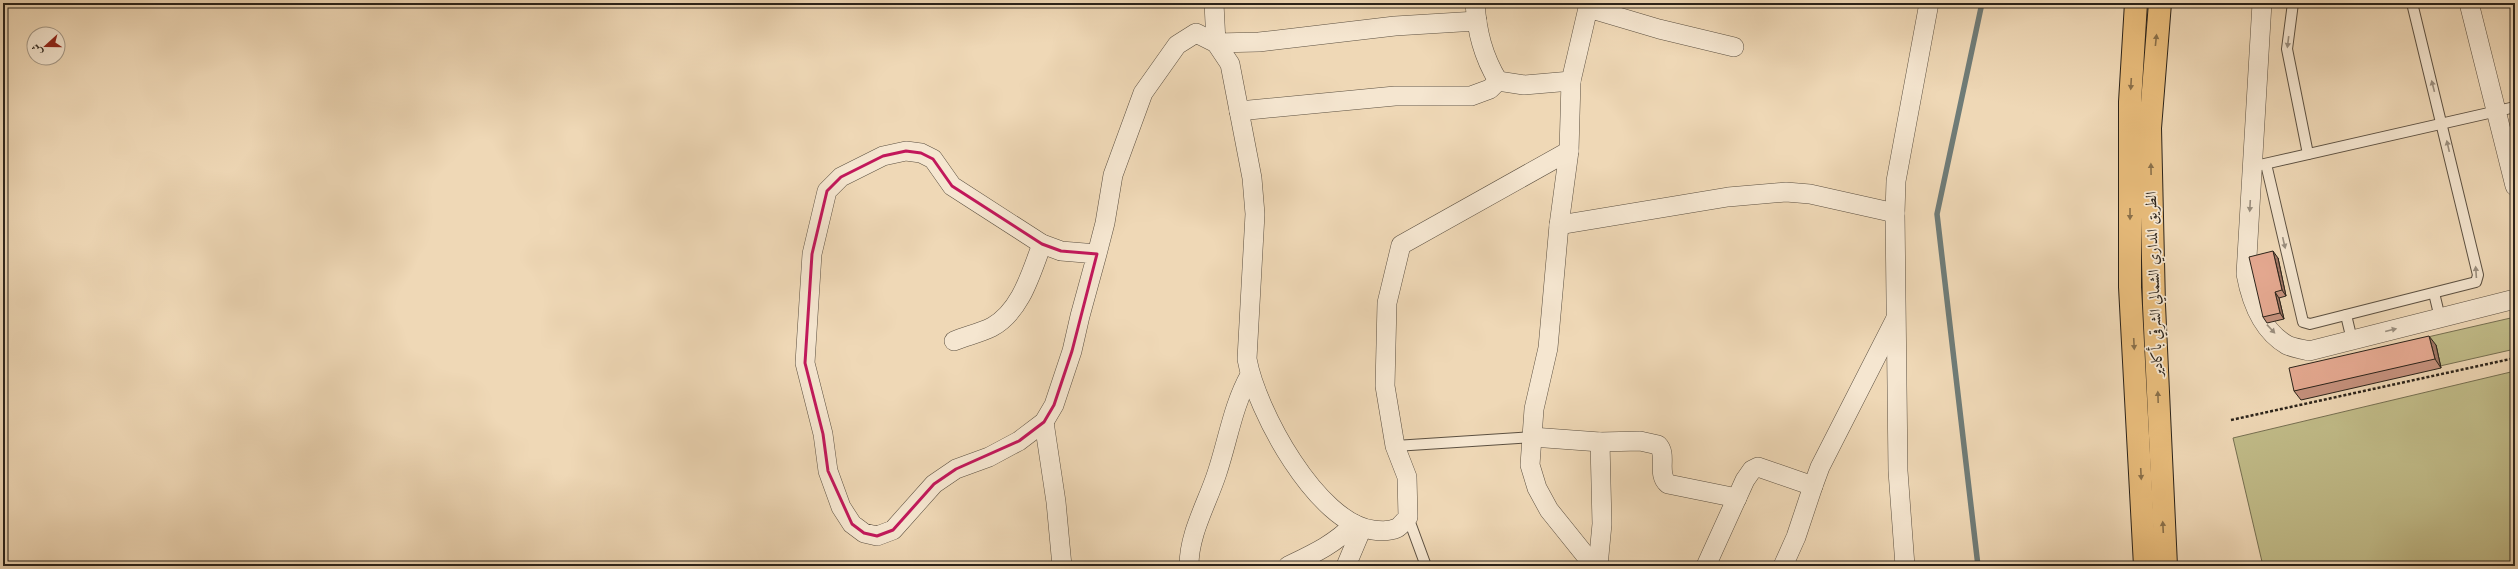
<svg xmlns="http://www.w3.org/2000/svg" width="2518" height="569" font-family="'Old Standard TT',Amiri,serif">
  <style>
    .green { fill: #c1bc89; stroke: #767052 }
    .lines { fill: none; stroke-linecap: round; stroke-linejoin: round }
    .stream { stroke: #6f7c78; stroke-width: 5.5 }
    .service-casing { stroke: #5c5041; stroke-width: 12 }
    .minor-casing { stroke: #5c5041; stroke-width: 20 }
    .trunk-casing { stroke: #2b231a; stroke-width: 24 }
    .path { stroke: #2b231a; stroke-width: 2.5; stroke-dasharray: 3 2; stroke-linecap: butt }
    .service { stroke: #f5e6d0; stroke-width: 10 }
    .minor { stroke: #f5e6d0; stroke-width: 19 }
    .trunk { stroke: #e8bc7b; stroke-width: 22 }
    .wall { fill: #c5917d; stroke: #2b231a }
    .shaded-wall { fill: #a07666; stroke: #2b231a }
    .building { fill: #e5a991; stroke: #2b231a }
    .oneway { fill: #8a704a }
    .oneway2 { fill: #9a8e7e }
    .marked { fill: none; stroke: #c2185b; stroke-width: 3; stroke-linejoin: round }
    .labels { text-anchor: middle; stroke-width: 3.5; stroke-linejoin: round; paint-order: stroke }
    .street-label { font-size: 15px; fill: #2b231a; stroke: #f5e6d0 }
  </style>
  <rect width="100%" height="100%" fill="#efd8b6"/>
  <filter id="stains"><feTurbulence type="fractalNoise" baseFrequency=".005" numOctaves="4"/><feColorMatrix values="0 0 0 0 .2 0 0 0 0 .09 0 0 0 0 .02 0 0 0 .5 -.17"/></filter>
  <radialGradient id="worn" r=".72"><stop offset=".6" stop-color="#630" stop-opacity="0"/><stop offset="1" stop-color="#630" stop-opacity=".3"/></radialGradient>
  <!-- green -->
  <g class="green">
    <polygon points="2515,317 2515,349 2440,366 2371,350"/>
    <polygon points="2515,371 2515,566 2263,566 2233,438"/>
  </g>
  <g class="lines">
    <!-- stream -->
    <polyline class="stream" points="1978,566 1937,214 1982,3"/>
    <defs>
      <g id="service">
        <polyline points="2293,3 2287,49 2308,154"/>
        <polyline points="2266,164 2303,322 2310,324 2476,282 2478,275 2412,3"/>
        <polyline points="2260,165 2515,107"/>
        <polyline points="2434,293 2440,318"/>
        <polyline points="2346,315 2352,340"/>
        <polyline points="1395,446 1532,437"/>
        <polyline points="1408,517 1426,566"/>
      </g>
      <g id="minor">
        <polyline points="1214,3 1216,43 1259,42 1395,26 1477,21"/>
        <path d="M1475 3C1477 32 1483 56 1498 81L1524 85 1571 81 1569 151 1559 225 1548 348 1534 409 1530 465 1537 488 1549 510 1594 566"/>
        <path d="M2262 3 2246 274C2251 301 2261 330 2287 345 2293 348 2302 349 2309 351L2515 299"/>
        <polyline points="2469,3 2515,186"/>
        <polyline points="1571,81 1588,8 1659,29 1734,47"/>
        <polyline points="1239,111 1395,96 1471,96 1490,89 1498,81"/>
        <polyline points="1559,225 1728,197 1786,192 1810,194 1895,213"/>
        <path d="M1097 254 1061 251 1042 244 952 186 933 159 921 153 906 151 883 156 841 177 827 191 812 254 805 363 823 434 828 471 841 507 852 524 864 533 877 536 893 530 934 484 956 469 989 457 1019 441 1044 422 1054 405 1072 351 1080 316 1097 254 1105 223 1113 175 1143 93 1177 45 1196 33 1216 43 1230 64 1252 178 1255 214 1247 359C1256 410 1317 523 1373 530 1380 531 1391 531 1397 528 1401 526 1405 520 1408 517L1407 477 1395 446 1385 386 1387 303 1401 245 1569 151"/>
        <path d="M954 341C966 336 980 333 992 327 1021 311 1031 273 1042 244"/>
        <polyline points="1044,422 1056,502 1062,566"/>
        <path d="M1532 437 1600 442 1640 441 1658 445C1668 455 1656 474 1668 484L1737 498"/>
        <path d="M1189 566C1189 533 1207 504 1217 473 1228 440 1233 405 1250 375"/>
        <path d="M1288 566C1313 554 1335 544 1354 524"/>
        <polyline points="1346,566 1362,528"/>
        <polyline points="1598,566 1602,524 1600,442"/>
        <polyline points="1706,566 1745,480 1752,470 1758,467 1813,486 1820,467 1895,320"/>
        <polyline points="1783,566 1796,537 1813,486"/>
        <polyline points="1905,566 1898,471 1895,213 1896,181 1929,3"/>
      </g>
      <g id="trunk">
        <polyline points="2136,3 2130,102 2130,287 2145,566"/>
        <polyline points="2160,3 2150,128 2154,305 2166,566"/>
      </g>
    </defs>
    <!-- service casing -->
    <use href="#service" class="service-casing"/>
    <!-- minor casing -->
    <use href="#minor" class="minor-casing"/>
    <!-- trunk casing -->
    <use href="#trunk" class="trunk-casing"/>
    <!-- path -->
    <polyline class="path" points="2231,420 2515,358"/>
    <!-- service -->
    <use href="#service" class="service"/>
    <!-- minor -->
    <use href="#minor" class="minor"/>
    <!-- trunk -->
    <use href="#trunk" class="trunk"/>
  </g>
  <!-- wall -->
  <g class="wall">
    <polygon points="2278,258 2286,296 2279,298 2284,319 2267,323 2263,317"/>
    <polygon points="2436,345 2441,368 2301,400 2294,391"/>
  </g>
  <!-- shaded-wall -->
  <g class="shaded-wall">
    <polygon points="2273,251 2278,258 2286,296 2282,290"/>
    <polygon points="2275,292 2279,298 2284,319 2280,313"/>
    <polygon points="2429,336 2436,345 2441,368 2435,359"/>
  </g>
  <!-- building -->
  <g class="building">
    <polygon points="2273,251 2282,290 2275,292 2280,313 2263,317 2249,257"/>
    <polygon points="2429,336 2435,359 2294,391 2289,368"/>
  </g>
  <!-- one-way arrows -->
  <defs><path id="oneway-solid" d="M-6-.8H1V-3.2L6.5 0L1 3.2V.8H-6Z"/></defs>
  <g class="oneway">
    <use href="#oneway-solid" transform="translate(2156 40) rotate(-84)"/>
    <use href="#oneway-solid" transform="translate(2131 84) rotate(93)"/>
    <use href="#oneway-solid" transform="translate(2151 169) rotate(-91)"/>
    <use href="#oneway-solid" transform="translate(2130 214) rotate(90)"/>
    <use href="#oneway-solid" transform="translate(2134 344) rotate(87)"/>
    <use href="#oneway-solid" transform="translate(2158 397) rotate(-92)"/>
    <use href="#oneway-solid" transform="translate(2141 474) rotate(87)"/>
    <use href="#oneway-solid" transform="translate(2163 527) rotate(-93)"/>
  </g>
  <g class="oneway2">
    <use href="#oneway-solid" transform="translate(2288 42) rotate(97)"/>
    <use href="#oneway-solid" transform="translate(2433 86) rotate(-104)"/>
    <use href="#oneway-solid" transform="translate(2448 146) rotate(-103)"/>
    <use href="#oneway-solid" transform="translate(2250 206) rotate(93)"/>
    <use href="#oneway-solid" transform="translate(2284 243) rotate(77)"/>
    <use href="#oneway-solid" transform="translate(2476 272) rotate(-94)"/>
    <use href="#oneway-solid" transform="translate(2271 329) rotate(47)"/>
    <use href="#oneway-solid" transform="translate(2391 330) rotate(-14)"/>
  </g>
  <!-- marked area -->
  <path class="marked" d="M906 151 921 153 933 159 952 186 1042 244 1061 251 1097 254 1072 351 1054 405 1044 422 1019 441 956 469 934 484 893 530 877 536 864 533 852 524 828 471 823 434 805 363 812 254 827 191 841 177 883 156Z"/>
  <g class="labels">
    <!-- street labels -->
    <g class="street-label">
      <text transform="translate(2154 284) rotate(-92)" y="5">الطريق المداري الشمالي الشرقي بأكادير</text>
    </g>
  </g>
  <!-- margin -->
  <rect width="2518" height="569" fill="none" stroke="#efd8b6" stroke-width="16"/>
  <rect x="4" y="4" width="2510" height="561" fill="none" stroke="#2b231a" stroke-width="2"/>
  <rect x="8" y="8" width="2502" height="553" fill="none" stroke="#2b231a"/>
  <!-- north arrow -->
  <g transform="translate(46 46) rotate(249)"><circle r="19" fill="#f5e6d0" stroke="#a49887"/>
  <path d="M0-3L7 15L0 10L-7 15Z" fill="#8f2418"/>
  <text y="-6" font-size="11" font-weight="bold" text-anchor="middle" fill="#2b231a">ش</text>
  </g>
  <rect width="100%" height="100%" filter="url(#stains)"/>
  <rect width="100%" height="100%" fill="url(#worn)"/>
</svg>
